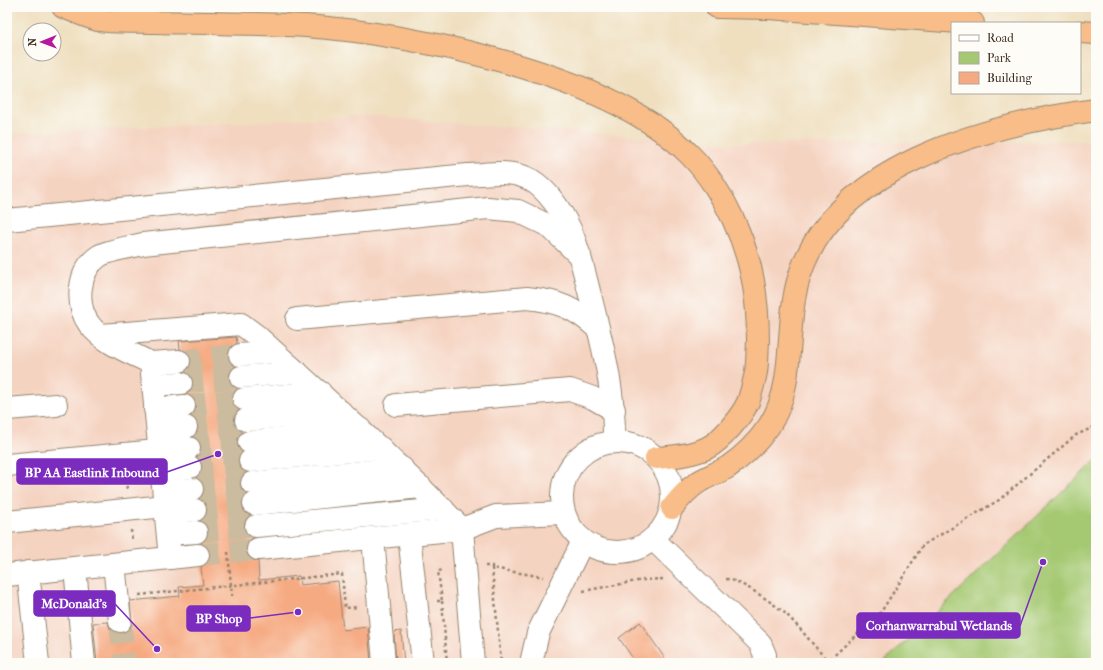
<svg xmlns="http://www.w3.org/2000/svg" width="1103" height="670" font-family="'IM FELL French Canon',serif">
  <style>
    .built { fill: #f5d3c1 }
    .green { fill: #a5c972; stroke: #707a48 }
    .building { fill: #f6aa82 }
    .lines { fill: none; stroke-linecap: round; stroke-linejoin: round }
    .minor-tunnel { stroke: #cbbb9f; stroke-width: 22; stroke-dasharray: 22 11; stroke-linecap: butt }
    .minor-casing { stroke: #95846e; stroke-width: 24 }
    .highway-casing { stroke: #95846e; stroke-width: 24 }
    .path { stroke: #95846e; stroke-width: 2.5; stroke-dasharray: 3 3; stroke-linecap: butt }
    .minor { stroke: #fff; stroke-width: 22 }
    .highway { stroke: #f8bd88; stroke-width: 22 }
    .leader { fill: none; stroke: #7b2cbf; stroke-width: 1.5 }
    .callout-dot { fill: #7b2cbf; stroke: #fdfcf7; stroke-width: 1.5 }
    .callout { fill: #7b2cbf; stroke: #7b2cbf; stroke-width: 1.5 }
    .callout-label { font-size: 13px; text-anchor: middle; font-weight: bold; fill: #fff }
  </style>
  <rect width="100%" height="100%" fill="#fdfcf7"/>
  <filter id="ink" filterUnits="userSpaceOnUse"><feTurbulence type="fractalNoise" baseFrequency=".025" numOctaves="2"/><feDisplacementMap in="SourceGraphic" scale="8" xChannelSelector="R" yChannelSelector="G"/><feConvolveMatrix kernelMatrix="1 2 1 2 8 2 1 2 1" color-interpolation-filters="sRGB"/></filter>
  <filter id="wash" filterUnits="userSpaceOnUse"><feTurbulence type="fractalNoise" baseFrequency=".012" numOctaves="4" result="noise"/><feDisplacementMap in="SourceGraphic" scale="16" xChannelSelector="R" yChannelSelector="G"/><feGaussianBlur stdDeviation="0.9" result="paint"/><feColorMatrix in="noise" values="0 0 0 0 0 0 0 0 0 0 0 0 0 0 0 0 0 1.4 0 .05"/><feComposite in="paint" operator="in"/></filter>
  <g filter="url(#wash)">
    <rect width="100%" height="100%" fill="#efdfbf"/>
    <!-- built -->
    <polygon class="built" points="364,116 733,144 1096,141 1096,460 883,663 7,663 7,134"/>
    <!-- green -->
    <polygon class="green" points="1096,460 1096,663 883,663"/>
    <g id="blocks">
      <!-- building -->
      <g class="building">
        <polygon points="236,337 237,343 229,350 228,356 230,362 235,366 230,371 229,378 231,384 237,389 233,393 232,400 234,406 238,410 235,415 234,422 236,428 242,432 237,437 237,444 242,452 238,462 240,469 245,473 241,478 240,484 242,490 246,494 242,499 242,506 244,512 249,516 245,520 244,528 246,533 253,538 246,544 246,550 248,556 252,560 258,561 259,580 299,576 300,585 338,581 343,630 368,627 371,663 97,663 93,623 108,622 110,629 115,633 122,633 128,631 132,626 130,601 180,596 179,587 203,585 201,567 209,560 210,554 208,547 201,543 207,537 208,531 207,525 201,521 206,515 207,509 205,503 200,499 204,494 204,487 202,481 196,477 201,472 202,466 197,457 200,453 201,446 199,440 194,437 197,432 198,426 196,420 192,416 196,411 196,404 194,398 186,394 192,389 193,382 191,376 186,372 190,367 191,360 189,354 180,349 179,341"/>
        <polygon points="640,622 668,663 636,663 619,638"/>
        <polygon points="401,631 404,663 396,663 394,632"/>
      </g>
    </g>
  </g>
  <g filter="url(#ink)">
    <use href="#blocks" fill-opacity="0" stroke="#95846e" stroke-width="1"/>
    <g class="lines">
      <!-- minor-tunnel -->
      <g class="minor-tunnel">
        <polyline points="179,361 240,355"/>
        <polyline points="181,383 241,377"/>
        <polyline points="184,406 244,399"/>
        <polyline points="186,427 246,420"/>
        <polyline points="189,448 249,442"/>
        <polyline points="190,467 250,461"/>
        <polyline points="192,489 252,483"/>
        <polyline points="195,510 254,504"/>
        <polyline points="196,532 256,526"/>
        <polyline points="198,555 258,549"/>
        <polyline points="120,621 125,663"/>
      </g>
      <defs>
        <g id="minor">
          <path d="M7 220 468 175C489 174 513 169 531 180 548 190 562 212 570 229 580 251 585 276 591 299 603 347 615 392 614 442"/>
          <path d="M297 319 527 298C558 301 575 308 598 329"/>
          <path d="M101 335 241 324 257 336C326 399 396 461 462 529L496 516 562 513"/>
          <polyline points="240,355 274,352"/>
          <polyline points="151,363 179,361"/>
          <polyline points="241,377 297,372"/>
          <polyline points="153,385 181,383"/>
          <polyline points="244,399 320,392"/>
          <polyline points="396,405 570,390 593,398 614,410"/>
          <polyline points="7,409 56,405"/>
          <polyline points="155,409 184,406"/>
          <polyline points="246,420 340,411"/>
          <polyline points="158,429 186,427"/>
          <circle cx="617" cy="497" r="55"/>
          <polyline points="249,442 360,429"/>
          <polyline points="250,461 381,448"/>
          <polyline points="7,465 189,448"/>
          <polyline points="162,471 190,467"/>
          <polyline points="252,483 402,468"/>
          <polyline points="164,492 192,489"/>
          <polyline points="254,504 421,487"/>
          <polyline points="166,513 195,510"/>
          <polyline points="7,522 165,506"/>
          <polyline points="256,526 443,509"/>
          <polyline points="168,534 196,532"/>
          <polyline points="409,535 423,663"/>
          <polyline points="373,538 384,663"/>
          <polyline points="654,540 760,643 765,655 764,663"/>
          <polyline points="258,549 462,529 473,663"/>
          <path d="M170 558 151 363C131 353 103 343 89 324 75 304 78 270 99 256 109 250 131 247 143 244L488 208 518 211 549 226 580 256"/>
          <polyline points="114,564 120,621"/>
          <polyline points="75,568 84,663"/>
          <polyline points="28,572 38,663"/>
          <polyline points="7,575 198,555"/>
          <polyline points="531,663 538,633 583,541"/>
        </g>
        <g id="highway">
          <path d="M63 7C74 11 86 17 98 20 115 23 137 21 155 22 205 23 256 23 306 26 415 34 612 74 690 155 707 172 723 197 733 219 752 260 758 296 758 341 757 353 758 365 755 377 753 385 751 394 748 402 742 416 721 441 707 448 691 455 673 457 656 458"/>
          <polyline points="717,7 768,8 973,23"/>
          <polyline points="1080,32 1096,33"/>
          <path d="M672 508C679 499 687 490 697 483 706 477 718 473 728 467 744 456 758 442 769 426 796 385 785 331 797 285 826 166 990 124 1096 110"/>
        </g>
      </defs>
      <!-- minor casing -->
      <use href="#minor" class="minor-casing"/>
      <!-- highway casing -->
      <use href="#highway" class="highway-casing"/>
      <!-- path -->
      <g class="path">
        <polyline points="125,474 127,489"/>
        <polyline points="131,530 132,541"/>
        <polyline points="228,552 232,596"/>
        <polyline points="485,566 492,566 492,568 543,577"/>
        <polyline points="492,568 501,663"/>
        <path d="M726 579C739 579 776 605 787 615 801 629 814 646 828 661"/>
        <polyline points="583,591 643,580 665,579"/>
        <polyline points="139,595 342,574 345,608 358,607"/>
        <polyline points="437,601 442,601 438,571 444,570"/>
        <polyline points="442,601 447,663"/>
        <polyline points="826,663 881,612 923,545 999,500 1076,435 1096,426"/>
      </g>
      <!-- minor -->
      <use href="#minor" class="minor"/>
      <!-- highway -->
      <use href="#highway" class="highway"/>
    </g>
  </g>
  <!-- callouts -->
  <path class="leader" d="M218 454L167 472M157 649L115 604M298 612L250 618M1043 562L1020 626"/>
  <g class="callout-dot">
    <circle cx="218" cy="454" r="4"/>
    <circle cx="157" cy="649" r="4"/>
    <circle cx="298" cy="612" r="4"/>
    <circle cx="1043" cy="562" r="4"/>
  </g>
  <g class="callout">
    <rect x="17" y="459" width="150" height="25" rx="4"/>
    <rect x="34" y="591" width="81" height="25" rx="4"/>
    <rect x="187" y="606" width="63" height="25" rx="4"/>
    <rect x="857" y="613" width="163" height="25" rx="4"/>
  </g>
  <g class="callout-label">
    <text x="92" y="477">BP AA Eastlink Inbound</text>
    <text x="74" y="608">McDonald's</text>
    <text x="219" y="623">BP Shop</text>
    <text x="939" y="630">Corhanwarrabul Wetlands</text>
  </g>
  <!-- margin -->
  <rect width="1103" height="670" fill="none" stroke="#fdfcf7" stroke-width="24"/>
  <!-- legend -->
  <rect x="951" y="22" width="130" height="72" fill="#fdfcf7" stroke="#afa8a0"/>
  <rect x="959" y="35" width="20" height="6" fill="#ffffff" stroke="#afa8a0"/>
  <text x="987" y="42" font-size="12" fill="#3b2a1e">Road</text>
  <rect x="959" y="52" width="20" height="12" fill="#a5c972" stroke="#afa8a0"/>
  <text x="987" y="62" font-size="12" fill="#3b2a1e">Park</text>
  <rect x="959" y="72" width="20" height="12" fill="#f6aa82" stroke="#afa8a0"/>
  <text x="987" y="82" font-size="12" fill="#3b2a1e">Building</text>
  <!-- north arrow -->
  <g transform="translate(42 42) rotate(269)"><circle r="19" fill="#fdfcf7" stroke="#afa8a0"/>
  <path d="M0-3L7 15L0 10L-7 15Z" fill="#b5179e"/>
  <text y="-6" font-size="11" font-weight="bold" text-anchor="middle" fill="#3b2a1e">N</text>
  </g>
</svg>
